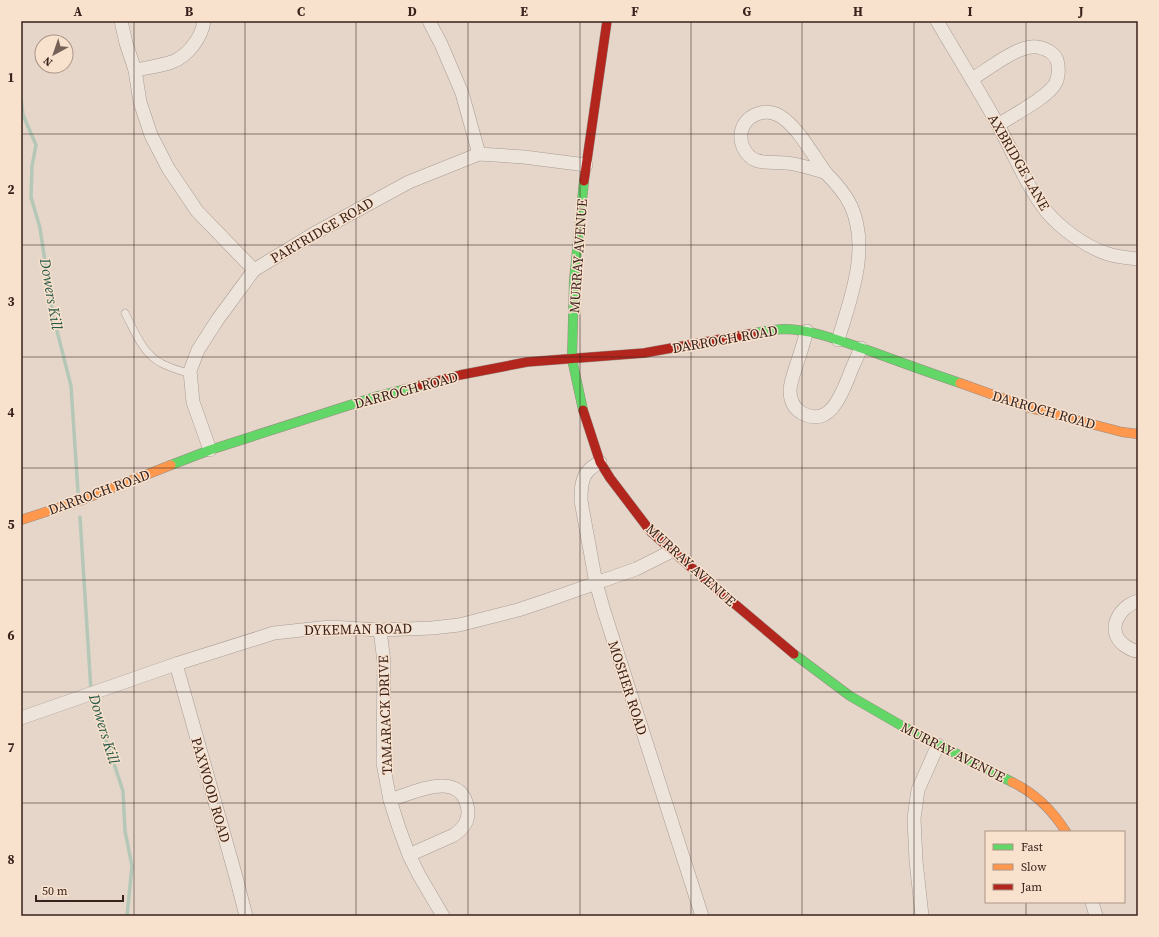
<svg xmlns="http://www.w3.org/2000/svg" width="1159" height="937" font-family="'Source Serif 4',serif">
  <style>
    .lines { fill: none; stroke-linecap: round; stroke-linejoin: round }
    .stream { stroke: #b5c8b8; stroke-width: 3.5 }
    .lane-casing { stroke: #aa9c93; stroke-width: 8 }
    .street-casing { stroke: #aa9c93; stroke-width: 14 }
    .fast-casing { stroke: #998b83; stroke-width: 10 }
    .slow-casing { stroke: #998b83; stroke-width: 10 }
    .jam-casing { stroke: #998b83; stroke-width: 10 }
    .lane { stroke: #ede4dc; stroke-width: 7 }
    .street { stroke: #ede4dc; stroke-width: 13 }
    .fast { stroke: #63d668; stroke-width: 9 }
    .slow { stroke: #ff974d; stroke-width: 9 }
    .jam { stroke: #b3261e; stroke-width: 9 }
    .grid { fill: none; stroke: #39221b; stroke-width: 1; stroke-opacity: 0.55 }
    .labels { text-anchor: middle; stroke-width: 3; stroke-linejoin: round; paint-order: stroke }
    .street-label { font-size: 14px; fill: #39221b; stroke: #f8e1cd }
    .water-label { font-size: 15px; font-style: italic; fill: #285a4a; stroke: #f8e1cd }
    .neatline { fill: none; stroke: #39221b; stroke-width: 1.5 }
    .grid-label { font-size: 13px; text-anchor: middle; font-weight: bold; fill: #39221b }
  </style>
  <rect width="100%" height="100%" fill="#e5d6c9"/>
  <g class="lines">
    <!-- stream -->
    <g class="stream">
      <polyline points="21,98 23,115 36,145 32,166 31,197 40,228 53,315 71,386 78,492"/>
      <polyline points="80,517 91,691"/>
      <polyline points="92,697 123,791 125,831 132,866 127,916"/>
    </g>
    <defs>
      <path id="lane" d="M125 313C134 330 143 354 161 363 170 368 181 371 191 374"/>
      <g id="street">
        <polyline points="121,21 126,43 135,70 140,102 151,135 168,168 197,211 254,270"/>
        <polyline points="429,21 441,44 462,93 479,154"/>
        <path d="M937 21C957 55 978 89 997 123 1013 152 1026 185 1046 211 1061 229 1086 247 1108 254 1117 257 1128 258 1138 259"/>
        <path d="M135 70C147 68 160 66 172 62 188 56 202 37 204 21"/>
        <path d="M972 79C987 70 1013 49 1031 47 1038 46 1043 48 1049 51 1052 53 1055 56 1057 60 1059 67 1059 78 1055 84 1047 98 1013 115 998 125"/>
        <path d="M765 112C770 112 775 113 780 116 797 126 813 155 825 172 813 169 799 164 786 163 769 161 752 167 743 147 741 142 740 135 742 129 746 118 754 114 765 112Z"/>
        <path d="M825 172C835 182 845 193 851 206 870 248 851 298 838 340"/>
        <path d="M807 331C804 340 802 349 799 357 796 368 791 378 790 390 790 399 793 408 802 413 829 428 841 396 849 376 852 367 857 358 861 348"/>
        <polyline points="210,450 193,402 190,371 198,350 218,319 254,270 315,233 409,182 479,154 524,157 586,165"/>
        <path d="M600 462C597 464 592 467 589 470 581 478 581 490 581 501L596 583 604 611 702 916"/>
        <path d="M1138 601C1119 606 1105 631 1124 645 1128 648 1132 651 1138 651"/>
        <polyline points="380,630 384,662 383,763 390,800 399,828 409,855 419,875 443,916"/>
        <polyline points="176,664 236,877 246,916"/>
        <polyline points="21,718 176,664 274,633 330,627 380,630 432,628 459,625 518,610 548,600 636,569 672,551"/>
        <path d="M390 800C415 792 462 768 468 810 469 821 463 829 454 835L409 855"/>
        <polyline points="1092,902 1096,916"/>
        <polyline points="922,916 916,861 914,818 918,790 938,745"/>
      </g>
      <g id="fast">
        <path d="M755 333C765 331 775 329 785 329 815 330 843 342 870 351 900 362 930 373 960 383"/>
        <polyline points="583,410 572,359 574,280 584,181"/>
        <polyline points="171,465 210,450 378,396 421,385"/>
        <polyline points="794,654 850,696 902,726 1012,782"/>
      </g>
      <g id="slow">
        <polyline points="960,383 1030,408 1122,432 1138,434"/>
        <polyline points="21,520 79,501 171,465"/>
        <path d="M1012 782C1035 793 1053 811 1066 832"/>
      </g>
      <g id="jam">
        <polyline points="584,181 607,21"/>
        <polyline points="421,385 460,375 527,362 644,353 755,333"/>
        <polyline points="583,410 600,462 610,478 651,532 686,563 794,654"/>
      </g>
    </defs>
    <!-- lane casing -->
    <use href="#lane" class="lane-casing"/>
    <!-- street casing -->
    <use href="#street" class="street-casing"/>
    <!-- fast casing -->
    <use href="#fast" class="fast-casing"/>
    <!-- slow casing -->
    <use href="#slow" class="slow-casing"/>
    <!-- jam casing -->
    <use href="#jam" class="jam-casing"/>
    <!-- lane -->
    <use href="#lane" class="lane"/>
    <!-- street -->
    <use href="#street" class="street"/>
    <!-- fast -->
    <use href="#fast" class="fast"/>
    <!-- slow -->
    <use href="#slow" class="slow"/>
    <!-- jam -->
    <use href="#jam" class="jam"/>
  </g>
  <!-- grid -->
  <path class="grid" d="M134 21V916M245 21V916M356 21V916M468 21V916M580 21V916M691 21V916M802 21V916M914 21V916M1026 21V832M21 134H1138M21 245H1138M21 357H1138M21 468H1138M21 580H1138M21 692H1138M21 803H1138M1026 902V916"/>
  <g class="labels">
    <!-- street labels -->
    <g class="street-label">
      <text transform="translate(1019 162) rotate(60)" y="5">AXBRIDGE LANE</text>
      <text transform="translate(322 230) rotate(-30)" y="5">PARTRIDGE ROAD</text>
      <text transform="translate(578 256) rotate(-86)" y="5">MURRAY AVENUE</text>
      <text transform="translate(725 339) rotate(-10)" y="5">DARROCH ROAD</text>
      <text transform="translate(406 390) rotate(-15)" y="5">DARROCH ROAD</text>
      <text transform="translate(1044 410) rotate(16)" y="5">DARROCH ROAD</text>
      <text transform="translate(99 492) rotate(-20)" y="5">DARROCH ROAD</text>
      <text transform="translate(691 565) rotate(42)" y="5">MURRAY AVENUE</text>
      <text transform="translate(358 629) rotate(-1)" y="5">DYKEMAN ROAD</text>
      <text transform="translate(628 688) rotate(72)" y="5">MOSHER ROAD</text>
      <text transform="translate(385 715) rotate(-92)" y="5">TAMARACK DRIVE</text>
      <text transform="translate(953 752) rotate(27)" y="5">MURRAY AVENUE</text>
      <text transform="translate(211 790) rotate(74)" y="5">PAXWOOD ROAD</text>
    </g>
    <!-- water labels -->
    <g class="water-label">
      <text transform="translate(51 294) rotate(80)" y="5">Dowers Kill</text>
      <text transform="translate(104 729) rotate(73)" y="5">Dowers Kill</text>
    </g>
  </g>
  <!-- border -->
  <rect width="1159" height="937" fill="none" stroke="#f8e1cd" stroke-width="44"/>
  <!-- legend -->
  <rect x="985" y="831" width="140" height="72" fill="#f8e1cd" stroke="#ac9586"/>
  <rect x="993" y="844" width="20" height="6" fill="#63d668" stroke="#ac9586"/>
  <text x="1021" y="851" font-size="12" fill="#39221b">Fast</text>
  <rect x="993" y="864" width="20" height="6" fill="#ff974d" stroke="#ac9586"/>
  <text x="1021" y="871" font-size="12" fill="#39221b">Slow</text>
  <rect x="993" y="884" width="20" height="6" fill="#b3261e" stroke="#ac9586"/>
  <text x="1021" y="891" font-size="12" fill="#39221b">Jam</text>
  <!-- north arrow -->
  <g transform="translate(54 54) rotate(220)"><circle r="19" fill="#f8e1cd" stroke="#ac9586"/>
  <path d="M0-3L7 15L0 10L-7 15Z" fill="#756158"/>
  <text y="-6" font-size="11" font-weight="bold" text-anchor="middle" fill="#39221b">N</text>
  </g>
  <!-- scale -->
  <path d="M36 895v6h87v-6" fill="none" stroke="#39221b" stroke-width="2"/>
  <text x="42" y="895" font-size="12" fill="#39221b" stroke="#f8e1cd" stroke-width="3" paint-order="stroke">50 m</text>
  <rect x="22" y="22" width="1115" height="893" class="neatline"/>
  <g class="grid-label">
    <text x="78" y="16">A</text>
    <text x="189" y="16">B</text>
    <text x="301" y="16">C</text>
    <text x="412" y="16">D</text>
    <text x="524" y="16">E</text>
    <text x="635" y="16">F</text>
    <text x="747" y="16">G</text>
    <text x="858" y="16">H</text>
    <text x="970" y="16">I</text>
    <text x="1081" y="16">J</text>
    <text x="11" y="82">1</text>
    <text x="11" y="194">2</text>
    <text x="11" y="306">3</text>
    <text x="11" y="417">4</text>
    <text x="11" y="529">5</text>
    <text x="11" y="640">6</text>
    <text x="11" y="752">7</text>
    <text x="11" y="864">8</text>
  </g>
</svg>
